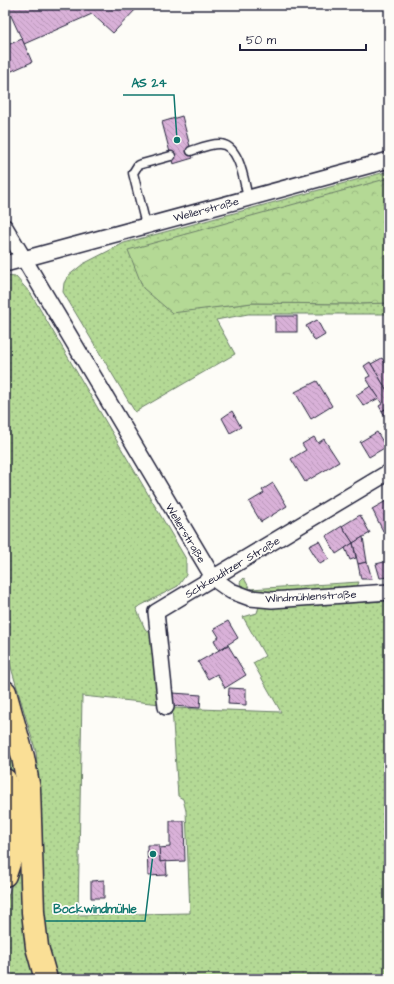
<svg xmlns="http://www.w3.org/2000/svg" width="394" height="984" font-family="'Architects Daughter',sans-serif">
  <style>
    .grass { fill: url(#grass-dots); stroke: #6b7e68 }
    .forest { fill: url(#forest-crowns); stroke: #6b7e68 }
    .building { fill: url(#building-back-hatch); stroke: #22223b }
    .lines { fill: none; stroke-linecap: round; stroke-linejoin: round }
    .lane-casing { stroke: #22223b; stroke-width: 11 }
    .street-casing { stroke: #22223b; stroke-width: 18 }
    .highway-casing { stroke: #22223b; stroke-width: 25 }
    .lane { stroke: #fdfcf7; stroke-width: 8 }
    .street { stroke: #fdfcf7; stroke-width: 15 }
    .highway { stroke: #fadf96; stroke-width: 22 }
    .labels { text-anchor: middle; stroke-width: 3.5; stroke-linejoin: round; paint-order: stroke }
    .street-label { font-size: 11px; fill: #22223b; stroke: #fdfcf7 }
    .leader { fill: none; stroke: #0f766e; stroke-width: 1.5 }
    .callout-dot { fill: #0f766e; stroke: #fdfcf7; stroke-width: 1.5 }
    .callout-label { font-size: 12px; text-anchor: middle; font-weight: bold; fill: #0f766e; stroke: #fdfcf7; stroke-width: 3.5; stroke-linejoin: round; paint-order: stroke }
  </style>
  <defs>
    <pattern id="grass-dots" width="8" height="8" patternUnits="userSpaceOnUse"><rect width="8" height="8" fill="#b4d995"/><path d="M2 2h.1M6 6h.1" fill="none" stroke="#9aba81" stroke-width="1.8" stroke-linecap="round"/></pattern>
    <pattern id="forest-crowns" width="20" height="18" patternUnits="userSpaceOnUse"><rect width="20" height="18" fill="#b4d995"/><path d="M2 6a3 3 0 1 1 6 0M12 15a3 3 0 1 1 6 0" fill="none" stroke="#9aba81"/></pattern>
    <pattern id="building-back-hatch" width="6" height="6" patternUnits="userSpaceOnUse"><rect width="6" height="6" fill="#d9b1d8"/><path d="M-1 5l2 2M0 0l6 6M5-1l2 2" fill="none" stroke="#ba98ba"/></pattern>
  </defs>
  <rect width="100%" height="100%" fill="#fdfcf7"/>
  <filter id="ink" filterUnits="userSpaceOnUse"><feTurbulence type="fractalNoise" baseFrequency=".025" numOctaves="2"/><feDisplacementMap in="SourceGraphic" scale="8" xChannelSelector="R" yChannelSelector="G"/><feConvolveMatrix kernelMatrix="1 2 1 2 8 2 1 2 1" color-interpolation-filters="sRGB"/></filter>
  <g filter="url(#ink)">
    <!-- grass -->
    <g class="grass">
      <polygon points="389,171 389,179 172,312 252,303 357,304 389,303 389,314 248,314 216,320 235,354 135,412 63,292 64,283 68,276 83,264 124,243"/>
      <polygon points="5,276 16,277 31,294 186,559 186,575 178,586 136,608 145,629 153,635 161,704 82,696 78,915 190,913 186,811 183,799 178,796 172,708 281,712 253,663 265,656 243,617 257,613 260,603 321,604 389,601 389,979 53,979 43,938 40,861 42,828 36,752 5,647"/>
      <polygon points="244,578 250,589 359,582 357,587 266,595 244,591 241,586 240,582"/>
      <polygon points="5,729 20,779 37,979 5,979 5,906 18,865 14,785 5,755"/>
    </g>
    <!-- forest -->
    <polygon class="forest" points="389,178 389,303 357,304 252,303 172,313 143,288 128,250"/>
    <!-- building -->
    <g class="building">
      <polygon points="6,5 140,5 113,33 92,14 24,44"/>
      <polygon points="22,39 32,62 5,74 5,46"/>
      <polygon points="182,116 193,158 173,164 162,122"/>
      <rect x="275" y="316" width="22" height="16"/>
      <polygon points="317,320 325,335 315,341 306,326"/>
      <polygon points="382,358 389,369 389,394 371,364"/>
      <polygon points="370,362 389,394 389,407 382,411 379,406 382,404 366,378 370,376 364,366"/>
      <polygon points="317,381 332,406 311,419 295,392"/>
      <polygon points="371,386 379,398 364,406 356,395"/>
      <polygon points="389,407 389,437 383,426 389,423 382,411"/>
      <polygon points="232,411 241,427 230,433 222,418"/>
      <polygon points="377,432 386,447 369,457 360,442"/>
      <polygon points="314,437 318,443 324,439 339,462 305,482 291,459 306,450 302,444"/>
      <polygon points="273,483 287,506 261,522 249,502 264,493 262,490"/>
      <polygon points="388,500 389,531 384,533 372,509"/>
      <polygon points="360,515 370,533 353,543 342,526"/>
      <polygon points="342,526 353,543 336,554 326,536"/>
      <polygon points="363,537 367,562 358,564 353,543"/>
      <polygon points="319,541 329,559 320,564 309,546"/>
      <polygon points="353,543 356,558 350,560 345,548"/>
      <polygon points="388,561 389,577 380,578 376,564"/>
      <polygon points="367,562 372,579 361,579 358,564"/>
      <polygon points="228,621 238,638 219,650 214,640 219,637 214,629"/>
      <polygon points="228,645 246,675 225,688 217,674 208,679 198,662"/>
      <polygon points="229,688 246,689 246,705 228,704"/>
      <polygon points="173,693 201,695 200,708 172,706"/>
      <polygon points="170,821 184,821 185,861 160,862 159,848 170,847"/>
      <polygon points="147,845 159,845 160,862 166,861 167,875 148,876"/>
      <polygon points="104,880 104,898 91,898 91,881"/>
    </g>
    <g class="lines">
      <defs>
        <g id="lane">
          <path d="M191 151C200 148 210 144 219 144 240 144 244 182 248 198"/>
          <polyline points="146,225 133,173 138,165 171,156"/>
        </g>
        <g id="street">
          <polyline points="5,227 214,579 231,591 250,598 272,600 389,592"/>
          <polyline points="5,264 389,160"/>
          <polyline points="166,707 156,612 389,472"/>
        </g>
        <g id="highway">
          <polyline points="5,692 23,757 29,789 33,912 37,947 46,979"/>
          <polyline points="5,780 11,800 11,857 5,875"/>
        </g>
      </defs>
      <!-- lane casing -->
      <use href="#lane" class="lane-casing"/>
      <!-- street casing -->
      <use href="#street" class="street-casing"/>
      <!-- highway casing -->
      <use href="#highway" class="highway-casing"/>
      <!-- lane -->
      <use href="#lane" class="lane"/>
      <!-- street -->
      <use href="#street" class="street"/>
      <!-- highway -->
      <use href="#highway" class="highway"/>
    </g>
  </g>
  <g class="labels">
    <!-- street labels -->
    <g class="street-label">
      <text transform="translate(206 209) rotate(-15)" y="4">Wellerstraße</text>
      <text transform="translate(186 533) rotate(59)" y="4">Wellerstraße</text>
      <text transform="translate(232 567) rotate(-31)" y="4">Schkeuditzer Straße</text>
      <text transform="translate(311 596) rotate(-3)" y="4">Windmühlenstraße</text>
    </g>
  </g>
  <!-- callouts -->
  <path class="leader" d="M177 140L174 95H123M153 854L145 921H45"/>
  <g class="callout-dot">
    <circle cx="177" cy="140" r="4"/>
    <circle cx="153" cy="854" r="4"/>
  </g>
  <g class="callout-label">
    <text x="149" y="87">AS 24</text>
    <text x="95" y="913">Bockwindmühle</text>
  </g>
  <!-- margin -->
  <rect width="394" height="984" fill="none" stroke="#fdfcf7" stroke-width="20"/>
  <rect x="10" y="10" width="374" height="964" fill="none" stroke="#22223b" stroke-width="1.5" filter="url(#ink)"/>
  <!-- scale -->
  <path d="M240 44v6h126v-6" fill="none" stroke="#22223b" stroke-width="2"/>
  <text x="246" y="44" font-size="12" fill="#22223b" stroke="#fdfcf7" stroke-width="3" paint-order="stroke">50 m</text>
</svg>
